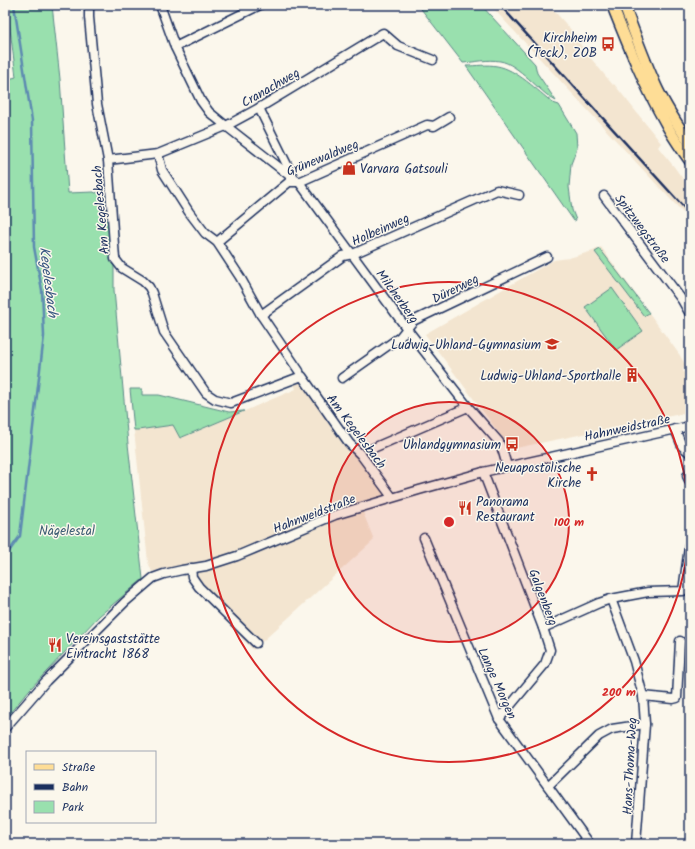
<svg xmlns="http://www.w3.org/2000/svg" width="695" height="849" font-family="Kalam,sans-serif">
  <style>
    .built { fill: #f3e5d0 }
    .green { fill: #99e0ae; stroke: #5a8886 }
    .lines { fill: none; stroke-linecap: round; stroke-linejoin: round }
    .stream { stroke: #5d8ab1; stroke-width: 2.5 }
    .minor-casing { stroke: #1b2f5e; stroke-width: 11 }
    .major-casing { stroke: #1b2f5e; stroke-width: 13 }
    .minor { stroke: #fbf7ec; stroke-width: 8 }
    .major { stroke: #fedd96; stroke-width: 10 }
    .rail { stroke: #1b2f5e; stroke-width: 2.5 }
    .ring { fill: none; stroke: #d62828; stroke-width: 2 }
    .labels { text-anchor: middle; stroke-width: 3; stroke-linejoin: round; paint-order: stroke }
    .poi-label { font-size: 13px; fill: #1b2f5e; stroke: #fbf7ec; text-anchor: end }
    .street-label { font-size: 13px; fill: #1b2f5e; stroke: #fbf7ec }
    .park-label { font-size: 13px; fill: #3a5b72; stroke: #fbf7ec }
    .water-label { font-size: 14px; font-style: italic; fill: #365581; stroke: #fbf7ec }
    .centre { fill: #d62828; stroke: #fbf7ec; stroke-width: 2 }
    .ring-label { font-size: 12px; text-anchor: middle; font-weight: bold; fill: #d62828; stroke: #fbf7ec; stroke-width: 3; stroke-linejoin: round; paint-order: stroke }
  </style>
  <rect width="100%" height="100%" fill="#fbf7ec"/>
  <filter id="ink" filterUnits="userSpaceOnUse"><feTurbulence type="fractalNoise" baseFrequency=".025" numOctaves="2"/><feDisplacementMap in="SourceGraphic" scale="8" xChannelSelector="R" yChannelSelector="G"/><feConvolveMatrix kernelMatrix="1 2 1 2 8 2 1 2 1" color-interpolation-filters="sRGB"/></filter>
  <g filter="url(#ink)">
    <!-- built -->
    <g class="built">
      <polygon points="490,5 549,5 573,32 584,50 608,79 613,85 614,84 661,143 658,147 675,168 690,189 690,220 660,188"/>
      <polygon points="601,247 679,354 685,364 683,371 690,382 690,412 511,449 425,334 554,260 569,258 593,251"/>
      <polygon points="301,379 388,495 360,505 374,540 253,650 185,576 179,567 152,572 148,562 134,430 138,430 173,425 181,438 296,389 293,382"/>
    </g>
    <!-- green -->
    <g class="green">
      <polygon points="7,5 52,5 60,79 68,193 94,192 95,193 105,191 112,264 114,264 114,290 128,444 143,579 99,616 30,689 5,719 5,80 16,77"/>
      <path d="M418 5H481L535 64 537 73 556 101C539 92 519 64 500 61 488 59 475 62 463 63Z"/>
      <path d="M466 66C476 66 487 64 497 66 516 69 538 91 553 103L559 105 576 133 577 148 571 164 569 187 572 210 576 220 574 221Z"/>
      <polygon points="600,249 649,313 644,316 595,252"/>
      <polygon points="612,288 643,331 616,350 585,307"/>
      <polygon points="130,389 142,389 142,395 159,395 229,412 244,411 180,438 173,425 138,430 134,430"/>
    </g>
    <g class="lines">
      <!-- stream -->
      <polyline class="stream" points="5,557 20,536 44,336 42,290 34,247 32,121 14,5"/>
      <defs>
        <g id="minor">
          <polyline points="89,5 89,17 97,104 108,160 115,259 122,268 143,281 149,287 152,293 164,332 206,393 215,399 231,403 302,376 349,443 361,455 392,497"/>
          <polyline points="160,5 175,47 201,101 209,112 226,126 294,179 299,182 407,329 468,407 499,442 503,452 507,466"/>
          <polyline points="175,47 260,5"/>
          <polyline points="259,108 293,177"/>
          <polyline points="158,154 162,170 189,212 205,233 217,242 240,277 261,315 299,371"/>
          <polyline points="108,160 158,154 226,126 259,108 383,33 398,46 433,60"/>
          <polyline points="604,196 682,300 690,314"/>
          <polyline points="217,242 289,182 299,182 427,125 434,126 449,117"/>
          <polyline points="261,315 343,256 353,254 497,190 519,195"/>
          <polyline points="342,378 400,337 413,321 547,257"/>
          <polyline points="675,429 682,446 690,453"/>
          <polyline points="371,449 468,407"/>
          <polyline points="483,472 543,628 550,650 545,664 499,719"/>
          <polyline points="687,476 690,482"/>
          <polyline points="424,538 499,719 590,844"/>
          <polyline points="191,568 192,577 199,587 256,643"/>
          <polyline points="611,599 634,661 643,696 645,724 636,844"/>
          <polyline points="543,628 599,603 611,599 648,592 683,591 690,540"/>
          <polyline points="643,696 673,699 677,698 680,641"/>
          <polyline points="5,728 46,681 125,602 153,578 164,574 182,570 206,566 237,556 335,515 419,490 483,472 690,426"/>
          <polyline points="548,786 599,736 612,729 645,724"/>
        </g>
        <g id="major">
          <path d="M612 5C628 45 644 85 665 122 672 136 681 148 690 161"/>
          <path d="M624 5C634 32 644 59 656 86 665 106 678 125 690 144"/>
        </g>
      </defs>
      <!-- minor casing -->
      <use href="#minor" class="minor-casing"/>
      <!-- major casing -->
      <use href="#major" class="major-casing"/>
      <!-- minor -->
      <use href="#minor" class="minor"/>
      <!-- major -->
      <use href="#major" class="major"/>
      <!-- rail -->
      <polyline class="rail" points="500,5 690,214"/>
    </g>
  </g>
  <!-- distance rings -->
  <circle cx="449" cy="522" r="120" fill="#d62828" fill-opacity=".12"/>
  <g class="ring">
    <circle cx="449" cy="522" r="120"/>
    <circle cx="449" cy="522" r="240"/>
  </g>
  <!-- icons -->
  <defs>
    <symbol id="bus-bare" viewBox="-9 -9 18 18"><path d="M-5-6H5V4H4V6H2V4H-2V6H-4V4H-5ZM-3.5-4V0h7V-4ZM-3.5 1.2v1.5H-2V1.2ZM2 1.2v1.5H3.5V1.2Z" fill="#c8321e" stroke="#fbf7ec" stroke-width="2.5" paint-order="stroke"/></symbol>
    <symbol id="shop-bare" viewBox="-9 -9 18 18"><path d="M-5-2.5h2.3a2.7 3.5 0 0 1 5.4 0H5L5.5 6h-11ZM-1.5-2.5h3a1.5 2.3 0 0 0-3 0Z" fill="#c8321e" stroke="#fbf7ec" stroke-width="2.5" paint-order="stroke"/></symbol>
    <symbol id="school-bare" viewBox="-9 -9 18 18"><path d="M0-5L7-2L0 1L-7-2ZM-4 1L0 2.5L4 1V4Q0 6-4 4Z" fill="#c8321e" stroke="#fbf7ec" stroke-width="2.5" paint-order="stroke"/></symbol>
    <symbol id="building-bare" viewBox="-9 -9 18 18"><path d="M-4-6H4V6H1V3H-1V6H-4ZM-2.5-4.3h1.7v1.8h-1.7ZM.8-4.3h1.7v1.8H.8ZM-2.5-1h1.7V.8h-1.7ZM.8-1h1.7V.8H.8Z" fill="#c8321e" stroke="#fbf7ec" stroke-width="2.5" paint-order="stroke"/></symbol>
    <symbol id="church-bare" viewBox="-9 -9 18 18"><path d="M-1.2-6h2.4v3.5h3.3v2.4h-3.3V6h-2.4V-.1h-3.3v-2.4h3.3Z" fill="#c8321e" stroke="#fbf7ec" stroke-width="2.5" paint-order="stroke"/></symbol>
    <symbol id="restaurant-bare" viewBox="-9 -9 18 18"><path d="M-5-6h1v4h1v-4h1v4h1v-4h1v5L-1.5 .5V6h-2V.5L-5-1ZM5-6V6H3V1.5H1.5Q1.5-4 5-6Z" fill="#c8321e" stroke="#fbf7ec" stroke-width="2.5" paint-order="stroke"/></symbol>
  </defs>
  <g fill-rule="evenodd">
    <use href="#bus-bare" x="598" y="34" width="20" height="20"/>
    <use href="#shop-bare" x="339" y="158" width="20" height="20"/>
    <use href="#school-bare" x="542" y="334" width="20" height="20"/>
    <use href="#building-bare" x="622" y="365" width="20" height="20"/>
    <use href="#bus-bare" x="502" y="434" width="20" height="20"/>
    <use href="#church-bare" x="582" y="464" width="20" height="20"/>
    <use href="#restaurant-bare" x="455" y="498" width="20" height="20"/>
    <use href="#restaurant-bare" x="45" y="635" width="20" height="20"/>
  </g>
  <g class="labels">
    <!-- poi labels -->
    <g class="poi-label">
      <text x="597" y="42">Kirchheim<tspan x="597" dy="15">(Teck), ZOB</tspan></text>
      <text x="360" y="173" text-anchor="start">Varvara Gatsouli</text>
      <text x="541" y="349">Ludwig-Uhland-Gymnasium</text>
      <text x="621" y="380">Ludwig-Uhland-Sporthalle</text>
      <text x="501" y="449">Uhlandgymnasium</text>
      <text x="581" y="472">Neuapostolische<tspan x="581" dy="15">Kirche</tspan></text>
      <text x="476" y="506" text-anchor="start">Panorama<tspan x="476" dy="15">Restaurant</tspan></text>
      <text x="66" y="643" text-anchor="start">Vereinsgaststätte<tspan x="66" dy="15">Eintracht 1868</tspan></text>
    </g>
    <!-- street labels -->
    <g class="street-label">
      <text transform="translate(270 87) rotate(-30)" y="5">Cranachweg</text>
      <text transform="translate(322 157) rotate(-22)" y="5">Grünewaldweg</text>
      <text transform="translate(100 210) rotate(-95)" y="5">Am Kegelesbach</text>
      <text transform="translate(643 228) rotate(53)" y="5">Spitzwegstraße</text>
      <text transform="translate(380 229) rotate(-24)" y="5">Holbeinweg</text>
      <text transform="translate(455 288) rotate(-26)" y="5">Dürerweg</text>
      <text transform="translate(398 296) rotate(54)" y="5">Milcherberg</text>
      <text transform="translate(627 427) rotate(-12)" y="5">Hahnweidstraße</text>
      <text transform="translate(357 431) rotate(53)" y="5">Am Kegelesbach</text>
      <text transform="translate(314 513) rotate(-21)" y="5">Hahnweidstraße</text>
      <text transform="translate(544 597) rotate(69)" y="5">Galgenberg</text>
      <text transform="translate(498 683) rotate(66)" y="5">Lange Morgen</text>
      <text transform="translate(629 766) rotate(-87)" y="5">Hans-Thoma-Weg</text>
    </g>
    <!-- park labels -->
    <g class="park-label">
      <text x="67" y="535">Nägelestal</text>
    </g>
    <!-- water labels -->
    <g class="water-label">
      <text transform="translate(49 282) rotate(83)" y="5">Kegelesbach</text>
    </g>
  </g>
  <circle cx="449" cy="522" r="6" class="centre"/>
  <g class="ring-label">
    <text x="569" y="526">100 m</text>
    <text x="619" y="696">200 m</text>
  </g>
  <!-- margin -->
  <rect width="695" height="849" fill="none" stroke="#fbf7ec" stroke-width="20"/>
  <rect x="10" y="10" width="675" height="829" fill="none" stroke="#1b2f5e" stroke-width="1.5" filter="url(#ink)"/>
  <!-- legend -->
  <rect x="26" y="751" width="130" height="72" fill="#fbf7ec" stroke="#a1a7b3"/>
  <rect x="34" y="764" width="20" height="6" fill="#fedd96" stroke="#a1a7b3"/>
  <text x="62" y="771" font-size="12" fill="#1b2f5e">Straße</text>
  <rect x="34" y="784" width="20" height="6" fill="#1b2f5e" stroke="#a1a7b3"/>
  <text x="62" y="791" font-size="12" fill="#1b2f5e">Bahn</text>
  <rect x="34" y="801" width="20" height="12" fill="#99e0ae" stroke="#a1a7b3"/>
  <text x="62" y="811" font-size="12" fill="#1b2f5e">Park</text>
</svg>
